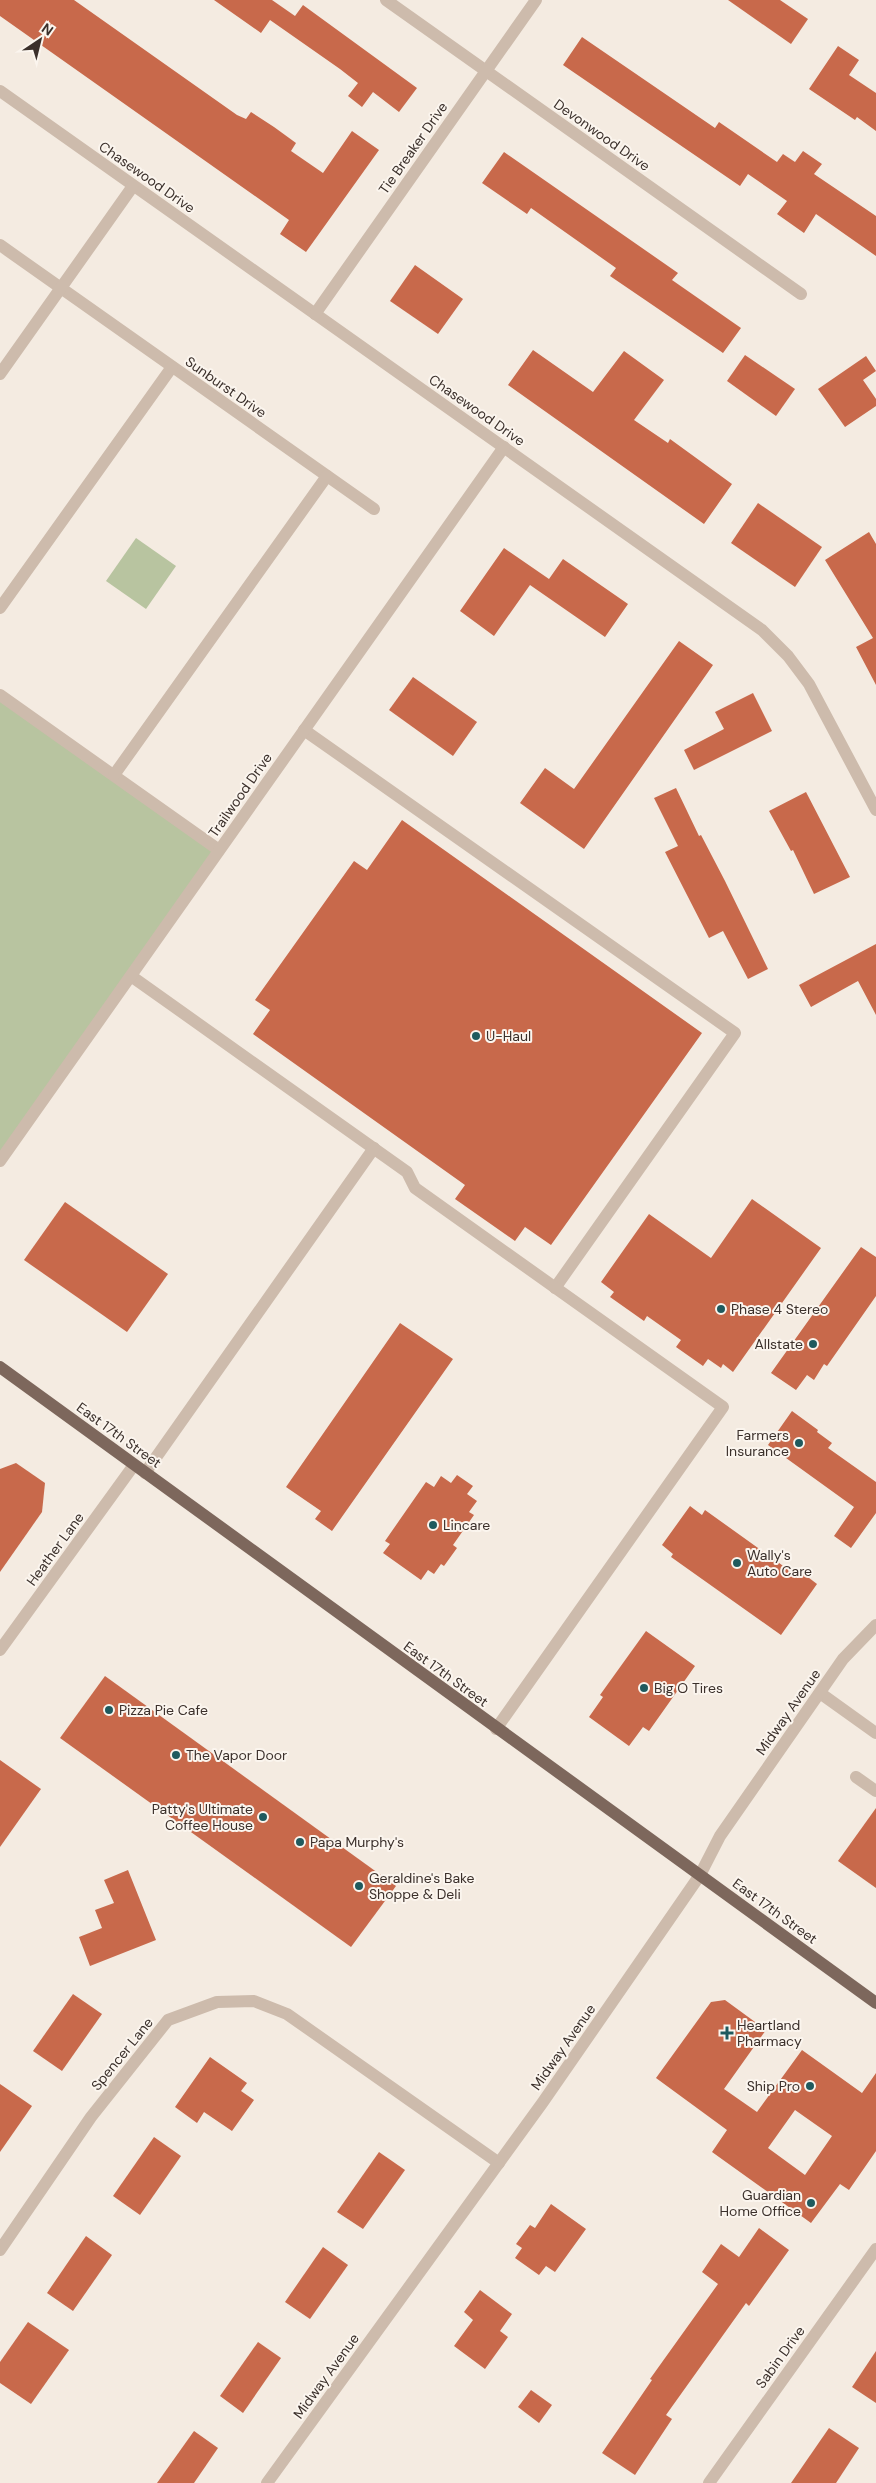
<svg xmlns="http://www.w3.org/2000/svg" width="876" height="2483" font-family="'DM Sans',sans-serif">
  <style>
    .green { fill: #b8c4a0 }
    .building { fill: #c8694b; fill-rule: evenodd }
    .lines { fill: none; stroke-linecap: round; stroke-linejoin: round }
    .minor { stroke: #cdbbac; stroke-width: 12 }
    .major { stroke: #7d675c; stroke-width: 12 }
    .poi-dot { fill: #1f5a5e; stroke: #fbf5ee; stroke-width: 2 }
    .labels { text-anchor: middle; stroke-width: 4; stroke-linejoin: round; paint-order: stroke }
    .street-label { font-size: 14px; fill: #3b302b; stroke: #fbf5ee }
    .poi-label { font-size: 14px; fill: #3b302b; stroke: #fbf5ee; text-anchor: start }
  </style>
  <rect width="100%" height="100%" fill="#f4ebe1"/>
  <!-- green -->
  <g class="green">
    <polygon points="136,538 176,566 146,609 106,581"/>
    <polygon points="0,695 219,850 0,1161"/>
  </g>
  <!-- building -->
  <g class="building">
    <polygon points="0,0 74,0 237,115 246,119 251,112 274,127 296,143 291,151 323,173 352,131 379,150 306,252 280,234 289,220 0,16"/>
    <polygon points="214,0 272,0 295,16 303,5 417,88 399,112 373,92 362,107 348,96 358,83 340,69 270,20 261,33"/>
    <polygon points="728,0 780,0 808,19 791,44"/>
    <polygon points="582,37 715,128 719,122 777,162 783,154 795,162 803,151 822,164 814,174 876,216 876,256 816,214 804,233 777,214 787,201 748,174 740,186 563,65"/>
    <polygon points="838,46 859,60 849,75 876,93 876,131 857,117 855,120 809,89"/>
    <polygon points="504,152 678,273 672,280 741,328 723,353 610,276 616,268 531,208 527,214 482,183"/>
    <polygon points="415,265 463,299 438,334 390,301"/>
    <polygon points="533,350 593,392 624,351 664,380 634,420 668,443 670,439 732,484 704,524 508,385"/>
    <polygon points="745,355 795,389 776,416 727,381"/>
    <polygon points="866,356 876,371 863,380 876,399 876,406 845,427 818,389"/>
    <polygon points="758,503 822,547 795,587 731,543"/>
    <polygon points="869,532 876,544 876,685 856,647 873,638 825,560"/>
    <polygon points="504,548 549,579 563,559 628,604 605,637 530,585 494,636 460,611"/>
    <polygon points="679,641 713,665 584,849 520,803 545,768 574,789"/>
    <polygon points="413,677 477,722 453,756 389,710"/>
    <polygon points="753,693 772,731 694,770 684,750 724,729 715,712"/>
    <polygon points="676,788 699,836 701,835 725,881 768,969 748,979 723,931 709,938 665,852 678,846 654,798"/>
    <polygon points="806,792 850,877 814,894 793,850 791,851 769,811"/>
    <polygon points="402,820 702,1033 551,1245 525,1227 515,1241 455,1199 465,1185 253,1034 270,1010 255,1000 354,861 367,870"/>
    <polygon points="876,944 876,1015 858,981 811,1007 799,985"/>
    <polygon points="752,1199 821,1248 733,1372 723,1364 721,1368 708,1359 703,1366 676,1347 681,1340 647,1316 644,1321 610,1297 614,1292 601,1282 649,1214 711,1258"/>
    <polygon points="65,1202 168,1274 127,1332 24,1260"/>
    <polygon points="861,1247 876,1257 876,1296 827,1366 824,1364 814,1380 807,1375 796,1390 771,1373"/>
    <polygon points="400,1323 453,1359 332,1531 315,1519 321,1511 286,1487"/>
    <polygon points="792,1411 818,1430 817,1432 832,1443 828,1448 876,1482 876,1513 851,1548 834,1536 854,1507 768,1445"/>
    <polygon points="16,1463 45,1483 42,1512 0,1572 0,1469"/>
    <polygon points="457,1475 473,1486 467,1494 477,1501 469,1512 474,1515 453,1545 457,1548 444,1566 441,1564 434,1574 428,1570 421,1580 383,1553 390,1544 385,1541 426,1482 434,1487 441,1476 451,1483"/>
    <polygon points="690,1506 702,1515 705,1510 793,1573 796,1568 817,1584 781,1635 671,1557 673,1554 662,1545"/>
    <polygon points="646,1631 695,1666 649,1731 643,1727 629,1746 589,1717 603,1697 600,1695"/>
    <polygon points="105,1676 396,1886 351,1947 60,1738"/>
    <polygon points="0,1760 41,1789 0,1847"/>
    <polygon points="876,1808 876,1888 838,1861"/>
    <polygon points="128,1870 156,1940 90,1966 79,1937 102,1928 95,1910 114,1903 104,1880"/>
    <polygon points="73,1994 102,2014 62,2071 33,2051"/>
    <path d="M725 2000 766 2030 724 2089 757 2112 802 2050 862 2093 876 2073V2151L849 2190 840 2184 811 2223 712 2152 727 2130 656 2078 711 2002ZM795 2110 832 2136 805 2175 768 2148Z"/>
    <polygon points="210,2057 247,2083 241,2091 254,2100 232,2131 204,2112 197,2123 175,2107"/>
    <polygon points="0,2084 32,2106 0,2152"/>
    <polygon points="154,2137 181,2156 140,2215 113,2196"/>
    <polygon points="379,2152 405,2170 363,2229 337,2212"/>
    <polygon points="551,2204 586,2229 555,2272 546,2266 539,2275 515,2258 522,2248 516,2244 530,2225 535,2228"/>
    <polygon points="759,2228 789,2250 749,2306 746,2303 666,2415 672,2419 635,2475 602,2453 652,2380 650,2379 718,2284 702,2272 721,2244 739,2257"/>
    <polygon points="86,2236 112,2255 73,2311 47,2293"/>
    <polygon points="323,2247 348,2265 310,2319 285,2302"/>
    <polygon points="480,2290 512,2314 500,2331 508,2337 485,2369 454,2346 473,2320 464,2312"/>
    <polygon points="28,2322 69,2350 31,2404 0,2383 0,2362"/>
    <polygon points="258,2342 281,2358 243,2413 220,2396"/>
    <polygon points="876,2351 876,2403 852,2387"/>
    <polygon points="531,2390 552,2405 539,2423 518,2407"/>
    <polygon points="829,2428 859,2448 836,2483 791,2483"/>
    <polygon points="194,2431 218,2448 194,2483 157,2483"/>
  </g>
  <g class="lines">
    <!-- minor -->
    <g class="minor">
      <polyline points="386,0 801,294"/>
      <polyline points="0,91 762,630 788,656 809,684 876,810"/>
      <polyline points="0,245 374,509"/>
      <polyline points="315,314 536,0"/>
      <polyline points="0,374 133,186"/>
      <polyline points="0,608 172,367"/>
      <polyline points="0,695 219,850"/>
      <polyline points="304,730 735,1033 555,1288"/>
      <polyline points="114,775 327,476"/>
      <polyline points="131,976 407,1172 415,1188 723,1407 496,1729"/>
      <polyline points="0,1161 504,447"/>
      <polyline points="145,1473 374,1148"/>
      <polyline points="0,1650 134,1465"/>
      <polyline points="820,1693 876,1733"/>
      <polyline points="856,1777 876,1791"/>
      <polyline points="0,2250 91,2117 168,2020 217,2002 254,2001 287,2014 499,2163"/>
      <polyline points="267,2483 543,2102 700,1875 720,1836 843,1659 876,1625"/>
      <polyline points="709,2483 876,2249"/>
    </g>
    <!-- major -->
    <polyline class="major" points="0,1367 876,2003"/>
  </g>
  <!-- markers -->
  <g class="poi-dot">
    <circle cx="476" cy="1036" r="5"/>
    <circle cx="721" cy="1309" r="5"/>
    <circle cx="813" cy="1344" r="5"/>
    <circle cx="799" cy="1443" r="5"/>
    <circle cx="433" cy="1525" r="5"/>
    <circle cx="737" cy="1563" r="5"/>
    <circle cx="644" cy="1688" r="5"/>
    <circle cx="109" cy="1710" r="5"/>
    <circle cx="176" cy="1755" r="5"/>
    <circle cx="263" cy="1817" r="5"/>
    <circle cx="300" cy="1842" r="5"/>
    <circle cx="359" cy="1886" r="5"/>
    <path d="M724.5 2025.5h5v5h5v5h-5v5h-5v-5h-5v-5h5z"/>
    <circle cx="810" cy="2086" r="5"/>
    <circle cx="811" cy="2203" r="5"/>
  </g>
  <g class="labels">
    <!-- street labels -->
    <g class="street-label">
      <text transform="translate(602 135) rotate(35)" y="5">Devonwood Drive</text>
      <text transform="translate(413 148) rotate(-55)" y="5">Tie Breaker Drive</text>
      <text transform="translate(147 177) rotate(35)" y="5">Chasewood Drive</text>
      <text transform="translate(226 387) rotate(35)" y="5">Sunburst Drive</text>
      <text transform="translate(477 410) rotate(35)" y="5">Chasewood Drive</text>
      <text transform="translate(240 795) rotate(-55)" y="5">Trailwood Drive</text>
      <text transform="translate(119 1435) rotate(36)" y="5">East 17th Street</text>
      <text transform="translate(55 1549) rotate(-54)" y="5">Heather Lane</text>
      <text transform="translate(446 1674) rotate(36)" y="5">East 17th Street</text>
      <text transform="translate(788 1712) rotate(-55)" y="5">Midway Avenue</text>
      <text transform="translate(775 1911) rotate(36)" y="5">East 17th Street</text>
      <text transform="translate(563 2047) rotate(-55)" y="5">Midway Avenue</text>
      <text transform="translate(122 2054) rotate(-51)" y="5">Spencer Lane</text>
      <text transform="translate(780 2357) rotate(-54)" y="5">Sabin Drive</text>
      <text transform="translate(326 2376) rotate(-54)" y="5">Midway Avenue</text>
    </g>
    <!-- poi labels -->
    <g class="poi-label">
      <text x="486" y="1041">U-Haul</text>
      <text x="731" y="1314">Phase 4 Stereo</text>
      <text x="803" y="1349" text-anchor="end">Allstate</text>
      <text x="789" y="1440" text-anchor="end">Farmers<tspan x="789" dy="16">Insurance</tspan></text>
      <text x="443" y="1530">Lincare</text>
      <text x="747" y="1560">Wally's<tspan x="747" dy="16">Auto Care</tspan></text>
      <text x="654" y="1693">Big O Tires</text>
      <text x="119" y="1715">Pizza Pie Cafe</text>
      <text x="186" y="1760">The Vapor Door</text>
      <text x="253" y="1814" text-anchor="end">Patty's Ultimate<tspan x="253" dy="16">Coffee House</tspan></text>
      <text x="310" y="1847">Papa Murphy's</text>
      <text x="369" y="1883">Geraldine's Bake<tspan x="369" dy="16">Shoppe &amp; Deli</tspan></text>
      <text x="737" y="2030">Heartland<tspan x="737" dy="16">Pharmacy</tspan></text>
      <text x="800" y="2091" text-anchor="end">Ship Pro</text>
      <text x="801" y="2200" text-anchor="end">Guardian<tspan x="801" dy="16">Home Office</tspan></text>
    </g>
  </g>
  <!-- north arrow -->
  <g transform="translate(40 40) rotate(35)" stroke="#fbf5ee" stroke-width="4" paint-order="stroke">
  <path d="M0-4L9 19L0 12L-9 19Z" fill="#3b302b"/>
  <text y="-8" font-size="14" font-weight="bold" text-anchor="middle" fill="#3b302b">N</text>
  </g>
</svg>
